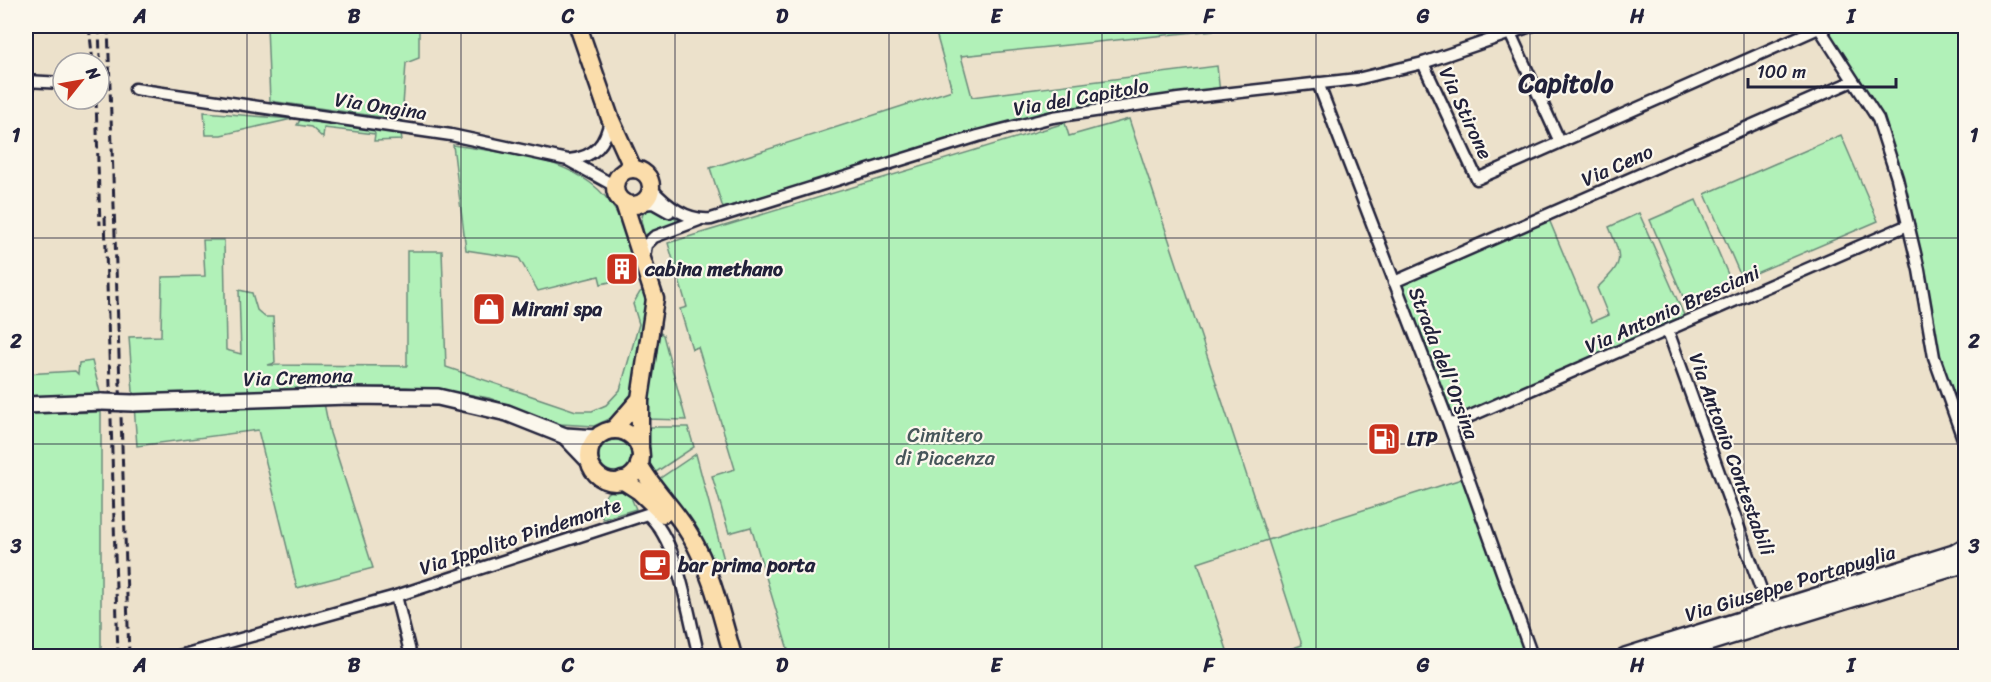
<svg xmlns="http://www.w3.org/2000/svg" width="1991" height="682" font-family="Sriracha,sans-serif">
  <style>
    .green { fill: #b1f1b8; stroke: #6a8a7a; stroke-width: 1.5 }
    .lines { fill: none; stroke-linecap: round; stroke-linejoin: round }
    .street-casing { stroke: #22223b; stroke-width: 15 }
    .secondary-casing { stroke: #22223b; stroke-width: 20 }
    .primary-casing { stroke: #22223b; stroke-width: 21 }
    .street { stroke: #fbf7ec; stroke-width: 10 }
    .secondary { stroke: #fbf7ec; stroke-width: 15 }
    .primary { stroke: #fbddab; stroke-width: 16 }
    .rail { stroke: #22223b; stroke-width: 3; stroke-dasharray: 9 4.5; stroke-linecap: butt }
    .secondary-bridge-casing { stroke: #22223b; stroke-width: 20; stroke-linecap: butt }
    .secondary-bridge { stroke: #fbf7ec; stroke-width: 15 }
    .grid { fill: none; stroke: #22223b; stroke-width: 1.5; stroke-opacity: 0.55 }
    .labels { text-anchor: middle; stroke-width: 4.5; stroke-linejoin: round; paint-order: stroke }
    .street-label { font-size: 20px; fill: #22223b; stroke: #fbf7ec }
    .poi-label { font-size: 20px; font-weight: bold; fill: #22223b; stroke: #fbf7ec; text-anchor: start }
    .park-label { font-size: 20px; fill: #46565a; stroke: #fbf7ec }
    .district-label { font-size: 26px; font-weight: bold; fill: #22223b; stroke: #fbf7ec }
    .neatline { fill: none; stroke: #22223b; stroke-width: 2 }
    .grid-label { font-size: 20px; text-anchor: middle; font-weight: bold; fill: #22223b }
  </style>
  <rect width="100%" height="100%" fill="#ece1cb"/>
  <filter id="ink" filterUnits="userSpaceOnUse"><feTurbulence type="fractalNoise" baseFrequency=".0167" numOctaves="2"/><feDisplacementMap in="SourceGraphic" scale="12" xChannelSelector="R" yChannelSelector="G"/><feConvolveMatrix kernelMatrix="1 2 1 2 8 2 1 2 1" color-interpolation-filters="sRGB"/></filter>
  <g filter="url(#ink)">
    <!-- green -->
    <g class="green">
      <polygon points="267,26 419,26 419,58 406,63 402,120 270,101"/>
      <polygon points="934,26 1214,26 1214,30 961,56 972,97 1217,66 1220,93 982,131 723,208 710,168 952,90"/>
      <polygon points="1819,26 1965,26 1965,445 1934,359 1907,226 1878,119"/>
      <polygon points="204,112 292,119 221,135 206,135"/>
      <polygon points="1129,119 1268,540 1468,477 1532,656 1269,656 1302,645 1268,540 1198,563 1229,656 781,656 780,653 788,650 751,527 729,533 712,476 735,469 698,347 692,349 680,309 687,307 668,243 1065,123 1069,136"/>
      <polygon points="300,120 401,133 402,140 374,141 375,134 324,128 323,138 311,127 297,125"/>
      <polygon points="1841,135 1878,221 1742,279 1705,194"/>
      <path d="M453 145C508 154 583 156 615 210 627 229 630 254 636 276L601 284 599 276 538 291 519 258 466 250Z"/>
      <polygon points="1696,200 1733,286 1687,306 1650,220"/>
      <polygon points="645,208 653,208 684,222 644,235 641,220"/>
      <path d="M1639 213 1687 322 1450 424 1394 282 1548 217 1592 322 1608 315 1597 288C1624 262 1623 261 1609 227Z"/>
      <polygon points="203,240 224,240 226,350 241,354 239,290 252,293 257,310 265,317 273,317 275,363 268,365 407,366 407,251 442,251 446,367 576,411 592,411 606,405 620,390 639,324 633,304 640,292 645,290 647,302 633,398 616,416 594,426 560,424 489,398 444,390 406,387 321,388 330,433 373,568 297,588 258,430 137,446 129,337 161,336 162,277 205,276"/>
      <polygon points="658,331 663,335 686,420 645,419"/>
      <polygon points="92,361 101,396 26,398 26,374 75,371 78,374 79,363"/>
      <polygon points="101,412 101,656 26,656 26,414"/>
      <polygon points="644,427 688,427 694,447 653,474 645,452"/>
      <circle cx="615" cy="456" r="16"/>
      <polygon points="696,454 724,560 712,564 656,481"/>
      <polygon points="622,486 633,491 632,500 636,509 603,519 598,510 607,493"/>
    </g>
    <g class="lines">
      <defs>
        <g id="street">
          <polyline points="1818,26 1878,119 1897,178 1919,270 1934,357 1966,447"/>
          <polyline points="1510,33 1560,142"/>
          <polyline points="1423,63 1477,179 1819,28"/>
          <polyline points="26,81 63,83"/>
          <polyline points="1318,83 1446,416 1532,656"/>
          <polyline points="135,89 451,135 568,160 615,186"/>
          <polyline points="26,108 28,81"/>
          <path d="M569 160C595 157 606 144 610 119"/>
          <path d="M651 188C666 205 687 221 711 219L978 136 1053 117 1178 99 1357 79 1423 63 1531 26"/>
          <polyline points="641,204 653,203 669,212"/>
          <polyline points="644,257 646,245 654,237 699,220"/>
          <polyline points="1394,282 1853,81"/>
          <polyline points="1668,331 1771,617"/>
          <polyline points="1450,425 1908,225"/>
          <polyline points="396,596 411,656"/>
          <path d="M179 656 396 596 647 514C679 541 688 616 699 656"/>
        </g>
        <g id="secondary">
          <polyline points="133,403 349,396 438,397 507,413 565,436 596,438"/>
          <polyline points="26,405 102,402"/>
          <polyline points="565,436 589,461"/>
          <polyline points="1625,656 1954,553 1966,546"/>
          <polyline points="1666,656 1966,564"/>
        </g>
        <g id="primary">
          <polyline points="578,26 610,118 633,169"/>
          <circle cx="633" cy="187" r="18"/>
          <polyline points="613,430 640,399 655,299 624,203"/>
          <circle cx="615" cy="456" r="26"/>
          <polyline points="640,450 640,399"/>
          <path d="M639 464C653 490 675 509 690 535 712 572 721 615 733 656"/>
          <polyline points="622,480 639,491 663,514"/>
        </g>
      </defs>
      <!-- street casing -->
      <use href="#street" class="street-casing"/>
      <!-- secondary casing -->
      <use href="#secondary" class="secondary-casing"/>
      <!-- primary casing -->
      <use href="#primary" class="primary-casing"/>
      <!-- street -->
      <use href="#street" class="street"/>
      <!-- secondary -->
      <use href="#secondary" class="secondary"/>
      <!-- primary -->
      <use href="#primary" class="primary"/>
      <!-- rail -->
      <g class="rail">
        <polyline points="89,26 93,63"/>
        <polyline points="99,26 100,57"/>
        <polyline points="108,26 129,656"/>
        <polyline points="96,99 100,225"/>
        <polyline points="105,216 118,656"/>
      </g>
      <defs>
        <polyline id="secondary-bridge" points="102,402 133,403"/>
      </defs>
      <!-- secondary-bridge casing -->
      <use href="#secondary-bridge" class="secondary-bridge-casing"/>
      <!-- secondary-bridge -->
      <use href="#secondary-bridge" class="secondary-bridge"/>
    </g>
  </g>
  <!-- grid -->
  <path class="grid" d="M247 26V656M461 26V656M675 26V656M889 26V656M1102 26V656M1316 26V656M1530 26V656M1744 26V656M26 238H1966M26 444H1966"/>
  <!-- icons -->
  <defs>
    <symbol id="building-square" viewBox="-11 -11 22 22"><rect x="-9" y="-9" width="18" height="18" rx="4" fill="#c8321e" stroke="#fbf7ec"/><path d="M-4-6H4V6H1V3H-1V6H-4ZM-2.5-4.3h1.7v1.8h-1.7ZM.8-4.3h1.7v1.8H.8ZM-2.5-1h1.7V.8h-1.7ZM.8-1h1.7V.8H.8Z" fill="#fff"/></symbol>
    <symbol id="shop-square" viewBox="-11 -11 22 22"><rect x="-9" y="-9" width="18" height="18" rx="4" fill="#c8321e" stroke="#fbf7ec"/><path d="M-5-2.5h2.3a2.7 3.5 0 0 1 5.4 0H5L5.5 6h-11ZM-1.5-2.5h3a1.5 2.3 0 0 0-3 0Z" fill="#fff"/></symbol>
    <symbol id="fuel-square" viewBox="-11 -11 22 22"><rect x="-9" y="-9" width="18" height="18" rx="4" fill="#c8321e" stroke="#fbf7ec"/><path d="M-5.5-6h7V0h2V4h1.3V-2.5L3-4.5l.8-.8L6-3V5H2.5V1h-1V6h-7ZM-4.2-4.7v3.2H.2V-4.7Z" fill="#fff"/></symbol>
    <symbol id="cafe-square" viewBox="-11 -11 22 22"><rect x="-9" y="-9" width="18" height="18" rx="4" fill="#c8321e" stroke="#fbf7ec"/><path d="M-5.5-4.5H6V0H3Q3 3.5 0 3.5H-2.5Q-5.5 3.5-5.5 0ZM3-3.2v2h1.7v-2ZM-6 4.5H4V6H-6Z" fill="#fff"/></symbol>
  </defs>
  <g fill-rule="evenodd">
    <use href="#building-square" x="603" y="250" width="38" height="38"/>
    <use href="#shop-square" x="470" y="290" width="38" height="38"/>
    <use href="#fuel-square" x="1365" y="420" width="38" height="38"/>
    <use href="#cafe-square" x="636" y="546" width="38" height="38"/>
  </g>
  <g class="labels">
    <!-- street labels -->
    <g class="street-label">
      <text transform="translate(1081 97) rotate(-10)" y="7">Via del Capitolo</text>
      <text transform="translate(381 106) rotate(9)" y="7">Via Ongina</text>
      <text transform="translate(1466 113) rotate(65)" y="7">Via Stirone</text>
      <text transform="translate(1617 165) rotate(-24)" y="7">Via Ceno</text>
      <text transform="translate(1672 309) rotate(-24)" y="7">Via Antonio Bresciani</text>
      <text transform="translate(1444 363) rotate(69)" y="7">Strada dell'Orsina</text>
      <text transform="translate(298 377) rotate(-2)" y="7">Via Cremona</text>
      <text transform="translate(1732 454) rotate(70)" y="7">Via Antonio Contestabili</text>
      <text transform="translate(520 536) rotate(-18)" y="7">Via Ippolito Pindemonte</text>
      <text transform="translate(1790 583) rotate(-17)" y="7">Via Giuseppe Portapuglia</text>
    </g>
    <!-- poi labels -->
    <g class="poi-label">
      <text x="645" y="276">cabina methano</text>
      <text x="512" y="316">Mirani spa</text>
      <text x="1407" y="446">LTP</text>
      <text x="678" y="572">bar prima porta</text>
    </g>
    <!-- park labels -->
    <g class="park-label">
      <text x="945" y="442">Cimitero<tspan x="945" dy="23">di Piacenza</tspan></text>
    </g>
    <!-- district labels -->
    <g class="district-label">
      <text x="1566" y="92">Capitolo</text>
    </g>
  </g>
  <!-- margin -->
  <rect width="1991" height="682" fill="none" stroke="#fbf7ec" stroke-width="66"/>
  <!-- north arrow -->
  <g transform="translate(81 81) rotate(59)"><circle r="28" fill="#fbf7ec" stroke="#a4a2a5" stroke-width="1.5"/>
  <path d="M0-4.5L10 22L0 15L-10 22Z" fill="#c8321e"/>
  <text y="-9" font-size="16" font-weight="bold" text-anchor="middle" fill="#22223b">N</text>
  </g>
  <!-- scale -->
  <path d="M1748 78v9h148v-9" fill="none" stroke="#22223b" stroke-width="3"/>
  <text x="1757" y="78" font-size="18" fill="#22223b" stroke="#fbf7ec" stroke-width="4.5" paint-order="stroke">100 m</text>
  <rect x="33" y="33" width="1925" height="616" class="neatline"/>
  <g class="grid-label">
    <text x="140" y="23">A</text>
    <text x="354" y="23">B</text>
    <text x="568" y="23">C</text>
    <text x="782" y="23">D</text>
    <text x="996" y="23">E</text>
    <text x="1209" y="23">F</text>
    <text x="1423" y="23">G</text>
    <text x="1637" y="23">H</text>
    <text x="1851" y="23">I</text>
    <text x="16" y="142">1</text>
    <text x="1974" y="142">1</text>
    <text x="16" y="348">2</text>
    <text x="1974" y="348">2</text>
    <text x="16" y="553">3</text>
    <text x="1974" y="553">3</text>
    <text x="140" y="672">A</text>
    <text x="354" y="672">B</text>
    <text x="568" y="672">C</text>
    <text x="782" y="672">D</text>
    <text x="996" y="672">E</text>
    <text x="1209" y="672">F</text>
    <text x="1423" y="672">G</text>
    <text x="1637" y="672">H</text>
    <text x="1851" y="672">I</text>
  </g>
</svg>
